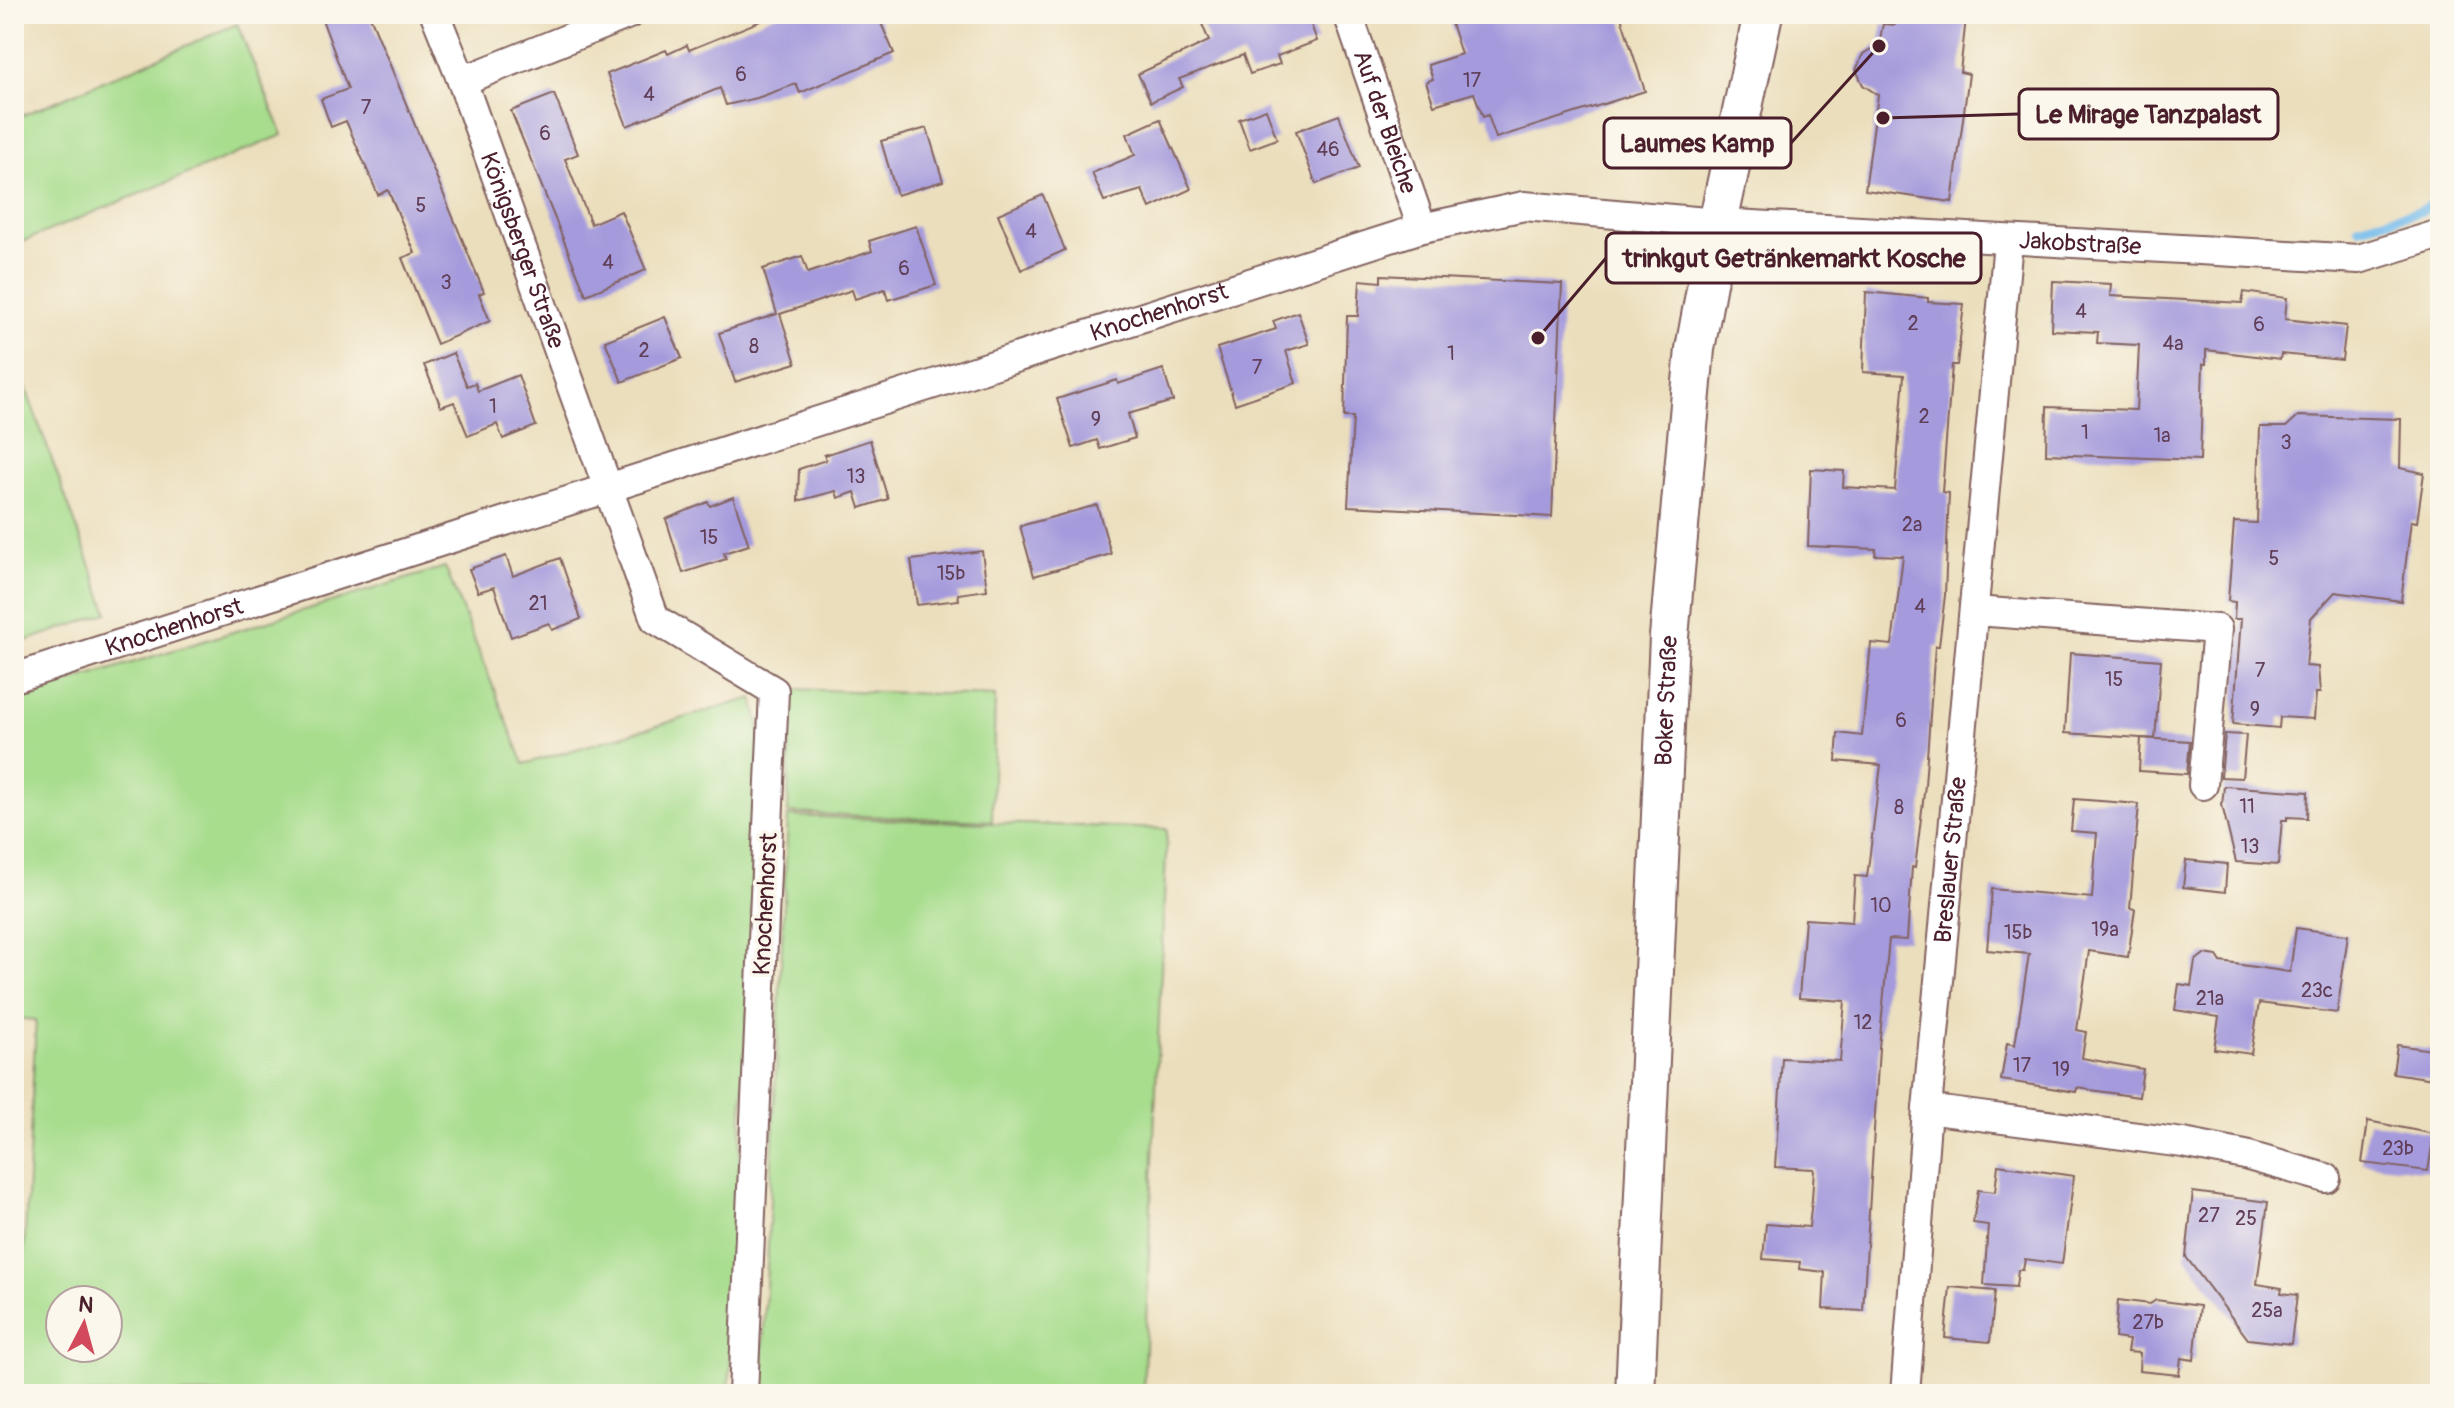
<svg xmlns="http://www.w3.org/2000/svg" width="2454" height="1408" font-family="Pangolin,sans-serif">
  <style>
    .green { fill: #a7dd8d; stroke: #787e5c; stroke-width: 2; fill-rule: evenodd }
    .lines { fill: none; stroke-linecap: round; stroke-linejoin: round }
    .stream { stroke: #74bcec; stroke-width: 10 }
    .building { fill: #a49adc }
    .street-casing { stroke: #82625e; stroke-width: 32 }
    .secondary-casing { stroke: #82625e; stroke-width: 42 }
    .street { stroke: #fff; stroke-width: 28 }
    .secondary { stroke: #fff; stroke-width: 38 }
    .labels { text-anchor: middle; stroke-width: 7; stroke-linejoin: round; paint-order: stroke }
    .number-label { font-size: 20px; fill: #603e57 }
    .street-label { font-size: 24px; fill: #4a1f2b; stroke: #fbf7ec }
    .leader { fill: none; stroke: #4a1f2b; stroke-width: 3 }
    .callout-dot { fill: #4a1f2b; stroke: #fbf7ec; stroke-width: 3 }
    .callout { fill: #fbf7ec; stroke: #4a1f2b; stroke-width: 3 }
    .callout-label { font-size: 26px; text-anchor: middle; font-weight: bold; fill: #4a1f2b }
  </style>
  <rect width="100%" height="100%" fill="#fbf7ec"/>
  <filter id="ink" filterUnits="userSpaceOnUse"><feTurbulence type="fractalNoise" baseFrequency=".0125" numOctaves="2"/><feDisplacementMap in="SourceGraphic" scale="16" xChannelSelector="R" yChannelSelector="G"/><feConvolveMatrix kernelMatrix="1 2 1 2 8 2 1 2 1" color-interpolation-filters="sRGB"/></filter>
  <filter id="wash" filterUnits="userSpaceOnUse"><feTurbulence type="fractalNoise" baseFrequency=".006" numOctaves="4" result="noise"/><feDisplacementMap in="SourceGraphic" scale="32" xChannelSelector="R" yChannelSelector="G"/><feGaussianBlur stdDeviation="1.8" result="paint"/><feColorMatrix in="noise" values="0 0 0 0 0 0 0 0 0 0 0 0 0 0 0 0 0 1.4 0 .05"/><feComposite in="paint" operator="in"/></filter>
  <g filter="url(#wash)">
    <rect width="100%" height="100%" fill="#ebdebc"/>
    <!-- green -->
    <g class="green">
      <polygon points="237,24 283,135 14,245 14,119"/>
      <polygon points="14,356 108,613 14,645"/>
      <path d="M445 567 524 764 753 698 760 730 729 1394H14V1255H24L36 1020 14 1018V699ZM60 1300H108V1348H60Z"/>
      <polygon points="791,689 995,696 992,821 788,813"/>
      <polygon points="788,816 1167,829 1143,1394 761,1394"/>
    </g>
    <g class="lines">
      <!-- stream -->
      <polyline class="stream" points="2359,227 2421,211 2440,201"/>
    </g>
    <g id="blocks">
      <!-- building -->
      <g class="building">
        <polygon points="320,14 369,14 484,292 479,294 490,321 437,344 402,258 415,253 388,190 378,195 346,121 331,127 321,99 348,89"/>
        <polygon points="778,14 877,14 894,53 800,93 796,84 757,98 726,105 720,88 627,126 607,74 666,50 668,54 687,45 689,50"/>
        <polygon points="1198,14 1307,14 1317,41 1277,56 1280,64 1250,74 1243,55 1179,79 1183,87 1151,102 1138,74 1209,41"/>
        <polygon points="1448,14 1620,14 1645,91 1496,138 1488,115 1483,117 1474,93 1434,105 1426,82 1433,79 1428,65 1461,54"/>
        <polygon points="1897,14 1958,14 1957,17 1966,18 1960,72 1969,74 1952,202 1865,190 1878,95 1863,85 1856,70 1863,54 1879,44 1883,24 1895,25"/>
        <polygon points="554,94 578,154 565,159 591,224 621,211 646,270 586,295 511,111"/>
        <polygon points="1266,109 1277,139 1250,149 1239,119"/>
        <polygon points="1339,115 1359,168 1316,184 1296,131"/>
        <polygon points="1160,119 1191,189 1150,208 1142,190 1104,201 1092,173 1135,155 1127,134"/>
        <polygon points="927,128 943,181 897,195 881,141"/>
        <polygon points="1043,195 1065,250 1021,270 998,214"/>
        <polygon points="916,226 936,285 888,300 885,289 855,299 852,290 780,314 796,363 735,382 719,333 777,314 763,269 802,256 808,273 872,251 869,241"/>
        <polygon points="1381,275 1562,284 1552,517 1348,506 1353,417 1344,417 1347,316 1358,316 1360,280 1381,282"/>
        <polygon points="2053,281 2111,284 2110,296 2242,303 2244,292 2287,298 2285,319 2346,326 2342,360 2281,354 2280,359 2206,350 2206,364 2203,364 2200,460 2046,454 2047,407 2136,410 2139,345 2097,343 2098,332 2051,330"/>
        <polygon points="1866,292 1928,298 1928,302 1964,304 1957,365 1952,365 1942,492 1949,493 1945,595 1939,646 1935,646 1925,785 1915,868 1912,867 1907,940 1889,939 1879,1048 1863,1311 1823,1309 1825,1272 1799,1269 1800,1262 1763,1259 1766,1224 1809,1227 1812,1199 1814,1169 1775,1167 1782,1058 1840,1061 1845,1001 1799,998 1805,919 1852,922 1855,876 1867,877 1881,765 1836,761 1838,733 1862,736 1871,643 1892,645 1903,556 1875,555 1876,549 1808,546 1811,469 1844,471 1843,487 1895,490 1904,375 1863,372"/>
        <polygon points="1298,312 1309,344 1286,351 1296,383 1235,404 1217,348 1276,329 1273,321"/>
        <polygon points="665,317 682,358 622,382 605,341"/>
        <polygon points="453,353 467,386 475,383 478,391 518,375 536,426 503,439 497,424 468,436 454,402 441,407 424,365"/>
        <polygon points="1163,369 1173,401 1128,414 1135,438 1100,449 1097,440 1073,448 1057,399 1117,380 1118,384"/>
        <polygon points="2298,416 2401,419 2400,468 2424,473 2417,522 2411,521 2401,601 2335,592 2311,618 2306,666 2318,667 2320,693 2316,693 2314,719 2280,717 2279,728 2233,724 2241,619 2234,619 2235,602 2228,601 2234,522 2257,523 2260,427 2286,427"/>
        <polygon points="870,440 888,499 860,508 855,492 838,498 836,491 798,501 799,469 826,460 824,455"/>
        <polygon points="733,497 749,545 724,553 726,559 683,573 666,519 708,502 710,506"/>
        <polygon points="1097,505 1111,554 1034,576 1020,526"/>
        <polygon points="982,551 987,590 958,594 959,600 917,605 911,560"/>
        <polygon points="506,556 513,576 560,558 581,619 552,630 549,623 511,637 494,587 478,592 469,569"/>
        <polygon points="2070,653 2161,660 2155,739 2065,733"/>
        <polygon points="2225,734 2246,735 2242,778 2221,777"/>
        <polygon points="2141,738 2190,741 2187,774 2139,771"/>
        <polygon points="2224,786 2308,792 2307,818 2287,817 2287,820 2282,820 2278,865 2236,862 2222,805"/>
        <polygon points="2074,799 2139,804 2130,908 2135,909 2128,957 2089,951 2077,1030 2086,1032 2082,1058 2143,1069 2139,1097 2077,1088 2076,1092 2001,1080 2007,1043 2015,1045 2029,954 1987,950 1992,889 2092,898 2097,833 2071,831"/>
        <polygon points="2186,860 2227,864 2225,892 2183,887"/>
        <polygon points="2296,928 2348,935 2337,1013 2259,1003 2251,1054 2214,1049 2219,1017 2175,1010 2179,984 2191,986 2195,961 2204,954 2217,956 2221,962 2290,972"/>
        <polygon points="2397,1045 2440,1051 2440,1080 2393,1073"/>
        <polygon points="2368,1121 2434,1134 2428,1171 2362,1163"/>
        <polygon points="1998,1165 2074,1176 2062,1264 2025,1259 2023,1270 2018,1270 2016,1287 1984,1285 1988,1225 1973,1223 1978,1190 1995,1192"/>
        <polygon points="2193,1192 2268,1202 2257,1284 2282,1288 2281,1293 2297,1295 2291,1344 2248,1339 2186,1257"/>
        <polygon points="1950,1287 1995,1291 1990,1342 1945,1338"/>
        <polygon points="2118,1300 2150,1304 2156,1300 2200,1306 2194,1360 2181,1358 2179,1375 2139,1371 2140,1353 2127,1352 2129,1340 2115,1338"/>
      </g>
    </g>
  </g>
  <g filter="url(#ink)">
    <use href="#blocks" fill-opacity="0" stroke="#82625e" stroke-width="2"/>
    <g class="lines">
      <defs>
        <g id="street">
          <path id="s1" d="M435 14 462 81 655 619 774 691 743 1394"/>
          <path id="s2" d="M1348 14 1422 228"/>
          <polyline points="462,81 629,14"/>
          <polyline points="1975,611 2217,629 2203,785"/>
          <path id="s3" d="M14 678 1422 228 1524 206 1718 223 2359 259 2440 234"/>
          <polyline points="1927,1109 2183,1143 2245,1155 2326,1178"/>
          <path id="s4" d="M1905 1394 1927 1109 2008 242"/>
        </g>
        <g id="secondary">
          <path id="s5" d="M1635 1394 1669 637 1695 349 1718 223 1763 14"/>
        </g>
      </defs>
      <!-- street casing -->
      <use href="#street" class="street-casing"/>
      <!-- secondary casing -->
      <use href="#secondary" class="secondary-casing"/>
      <!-- street -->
      <use href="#street" class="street"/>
      <!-- secondary -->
      <use href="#secondary" class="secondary"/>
    </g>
  </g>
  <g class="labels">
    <!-- number labels -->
    <g class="number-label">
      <text x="741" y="81">6</text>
      <text x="1472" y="87">17</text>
      <text x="649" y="101">4</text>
      <text x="366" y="114">7</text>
      <text x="545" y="140">6</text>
      <text x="1328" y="156">46</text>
      <text x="421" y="212">5</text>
      <text x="1031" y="238">4</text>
      <text x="608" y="269">4</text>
      <text x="904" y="275">6</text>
      <text x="446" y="289">3</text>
      <text x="2081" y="318">4</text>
      <text x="1913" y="330">2</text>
      <text x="2259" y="331">6</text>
      <text x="2173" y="350">4a</text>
      <text x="754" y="353">8</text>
      <text x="644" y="357">2</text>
      <text x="1451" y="360">1</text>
      <text x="1257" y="374">7</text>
      <text x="493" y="413">1</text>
      <text x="1924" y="423">2</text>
      <text x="1096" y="426">9</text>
      <text x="2085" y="439">1</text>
      <text x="2162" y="442">1a</text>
      <text x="2286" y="449">3</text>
      <text x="856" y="483">13</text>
      <text x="1912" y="531">2a</text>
      <text x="709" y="544">15</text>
      <text x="2274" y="565">5</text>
      <text x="951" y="580">15b</text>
      <text x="538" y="610">21</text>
      <text x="1920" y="613">4</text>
      <text x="2260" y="677">7</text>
      <text x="2114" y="686">15</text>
      <text x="2255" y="716">9</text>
      <text x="1901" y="727">6</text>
      <text x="2247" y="813">11</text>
      <text x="1899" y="814">8</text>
      <text x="2250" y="853">13</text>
      <text x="1881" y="912">10</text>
      <text x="2105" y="936">19a</text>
      <text x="2018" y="939">15b</text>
      <text x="2317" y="997">23c</text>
      <text x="2210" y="1005">21a</text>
      <text x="1863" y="1029">12</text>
      <text x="2022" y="1072">17</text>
      <text x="2061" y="1076">19</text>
      <text x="2398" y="1155">23b</text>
      <text x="2209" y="1222">27</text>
      <text x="2246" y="1225">25</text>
      <text x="2267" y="1317">25a</text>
      <text x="2148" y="1329">27b</text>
    </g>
    <!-- street labels -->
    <g class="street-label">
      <text dy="8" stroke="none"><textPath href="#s2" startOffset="114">Auf der Bleiche</textPath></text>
      <text dy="8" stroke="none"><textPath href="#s3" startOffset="2140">Jakobstraße</textPath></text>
      <text dy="8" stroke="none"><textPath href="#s1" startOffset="252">Königsberger Straße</textPath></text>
      <text dy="8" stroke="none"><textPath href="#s3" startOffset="1202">Knochenhorst</textPath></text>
      <text dy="8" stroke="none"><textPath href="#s3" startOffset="168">Knochenhorst</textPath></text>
      <text dy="8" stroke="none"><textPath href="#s5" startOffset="694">Boker Straße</textPath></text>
      <text dy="8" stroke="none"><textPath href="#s4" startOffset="536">Breslauer Straße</textPath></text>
      <text transform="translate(765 904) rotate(-87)" y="8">Knochenhorst</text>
    </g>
  </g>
  <!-- callouts -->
  <path class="leader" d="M1883 118L2019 114M1879 46L1791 143M1538 338L1606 258"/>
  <g class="callout-dot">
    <circle cx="1883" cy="118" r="8"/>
    <circle cx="1879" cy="46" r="8"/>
    <circle cx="1538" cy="338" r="8"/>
  </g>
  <g class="callout">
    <rect x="2019" y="89" width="259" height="50" rx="8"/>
    <rect x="1604" y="118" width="187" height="50" rx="8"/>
    <rect x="1606" y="233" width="375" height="50" rx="8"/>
  </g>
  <g class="callout-label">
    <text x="2148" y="123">Le Mirage Tanzpalast</text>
    <text x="1697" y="152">Laumes Kamp</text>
    <text x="1794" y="267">trinkgut Getränkemarkt Kosche</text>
  </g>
  <!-- margin -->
  <rect width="2454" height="1408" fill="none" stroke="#fbf7ec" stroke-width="48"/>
  <!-- north arrow -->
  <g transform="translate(84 1324) rotate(6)"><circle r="38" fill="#fbf7ec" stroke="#b4a19f" stroke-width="2"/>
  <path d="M0-6L14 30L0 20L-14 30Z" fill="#d1495b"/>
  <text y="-12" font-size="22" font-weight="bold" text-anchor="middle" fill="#4a1f2b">N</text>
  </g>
</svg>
